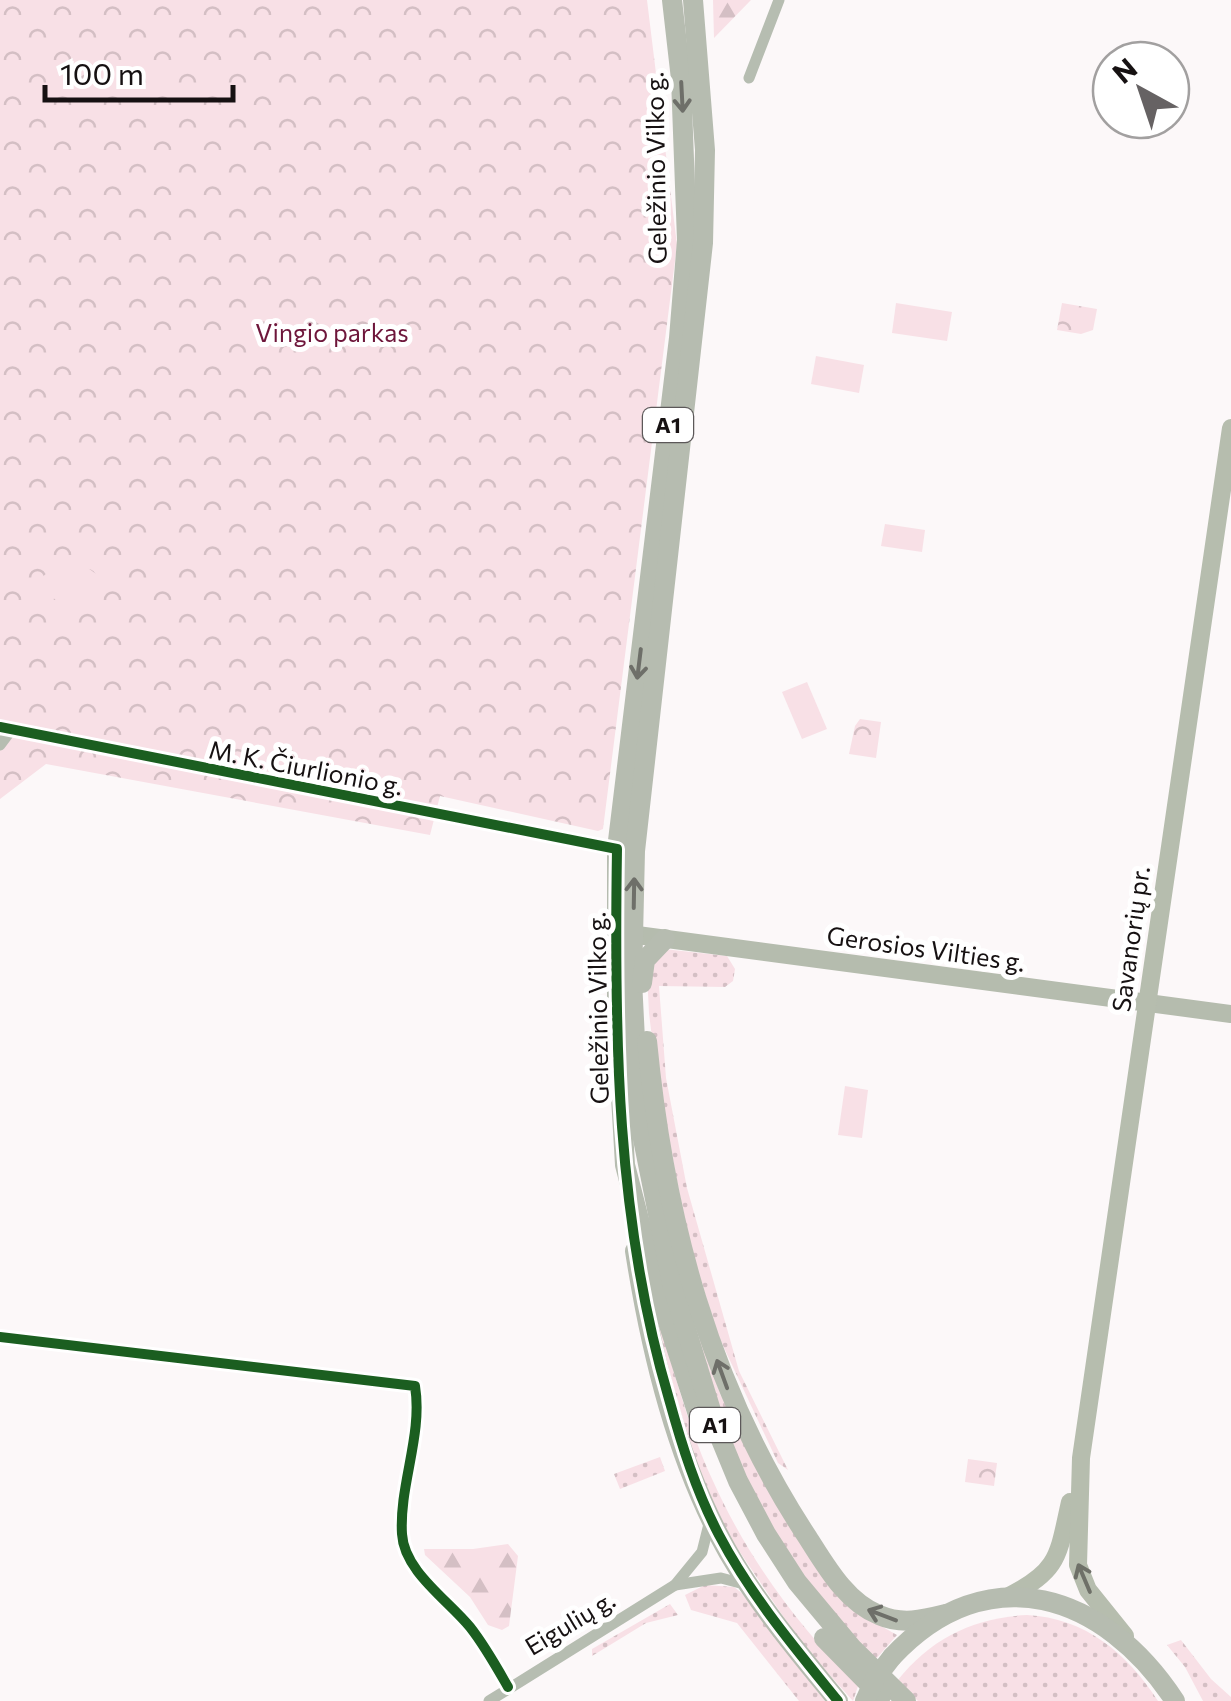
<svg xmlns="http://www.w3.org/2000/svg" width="1231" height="1701" font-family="Commissioner,sans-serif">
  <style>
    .grass { fill: url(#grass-dots) }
    .forest { fill: url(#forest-firs) }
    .park { fill: url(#park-crowns) }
    .pitch { fill: #f8e0e6 }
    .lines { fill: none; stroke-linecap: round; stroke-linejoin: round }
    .minor { stroke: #b6bdb1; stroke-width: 11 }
    .secondary { stroke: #b5bcae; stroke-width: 18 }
    .primary { stroke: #b6bdae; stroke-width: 18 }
    .trunk { stroke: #b6bcb0; stroke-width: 20 }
    .trunk-bridge { stroke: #b6bcb0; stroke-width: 20 }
    .cycleway-casing { stroke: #fff; stroke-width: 16 }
    .cycleway { stroke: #1b5e20; stroke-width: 10 }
    .oneway { stroke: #6e6f69 }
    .oneway2 { stroke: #6e7068 }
    .labels { text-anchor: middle; stroke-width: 10; stroke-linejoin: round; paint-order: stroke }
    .shield { fill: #fff; stroke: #5c5859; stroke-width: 2.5 }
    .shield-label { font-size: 22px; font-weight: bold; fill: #161112 }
    .street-label { font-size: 25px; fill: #161112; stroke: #fff }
    .park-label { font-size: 25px; fill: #6e163b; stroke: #fff }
  </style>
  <defs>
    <pattern id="grass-dots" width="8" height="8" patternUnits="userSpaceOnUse" patternTransform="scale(2.5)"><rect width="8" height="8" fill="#f8e0e6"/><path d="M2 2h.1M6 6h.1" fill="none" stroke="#d4bfc4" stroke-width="1.8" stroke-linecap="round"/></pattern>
    <pattern id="forest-firs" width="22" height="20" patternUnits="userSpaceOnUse" patternTransform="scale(2.5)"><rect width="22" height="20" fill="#f8e0e6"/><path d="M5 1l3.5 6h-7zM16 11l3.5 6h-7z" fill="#d4bfc4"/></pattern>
    <pattern id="park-crowns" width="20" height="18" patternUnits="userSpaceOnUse" patternTransform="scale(2.5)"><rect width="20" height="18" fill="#f8e0e6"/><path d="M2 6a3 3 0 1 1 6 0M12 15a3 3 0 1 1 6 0" fill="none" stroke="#d4bfc4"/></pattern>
  </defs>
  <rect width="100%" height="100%" fill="#fcf8f9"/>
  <!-- grass -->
  <g class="grass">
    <polygon points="664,949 727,956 735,969 733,981 725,987 659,986 666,1078 687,1188 739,1371 788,1470 778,1463 718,1335 690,1246 657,1080 649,1013 647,973"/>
    <path d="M645 1269C666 1339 682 1414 713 1481 748 1559 798 1626 858 1686L853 1701 801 1643 721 1524 697 1466 665 1360Z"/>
    <path d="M681 1285 721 1396 771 1495 856 1612 897 1635 876 1659C819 1604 771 1535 740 1462 715 1406 700 1344 681 1285Z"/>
    <polygon points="660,1457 665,1471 620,1489 614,1474"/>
    <polygon points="705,1585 734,1587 743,1594 825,1701 799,1701 737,1623 691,1610 685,1595"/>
    <polygon points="670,1604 678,1615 646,1623 592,1656 592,1649"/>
    <path d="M1027 1615C1085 1618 1127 1653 1158 1701H918L897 1681C931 1638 973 1618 1027 1615Z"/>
    <polygon points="1181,1640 1211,1679 1231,1697 1231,1701 1203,1701 1185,1667 1167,1645"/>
  </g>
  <!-- forest -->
  <g class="forest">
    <polygon points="713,0 751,0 714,38"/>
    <polygon points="508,1544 518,1556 509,1626 502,1630 488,1625 470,1597 425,1555 424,1549 473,1549"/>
  </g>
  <!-- park -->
  <g class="park">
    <polygon points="0,0 647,0 677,245 603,829 598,831 440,796 430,835 46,764 0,799"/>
    <polygon points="1062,303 1097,309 1093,330 1081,334 1057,330"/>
    <polygon points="860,719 881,722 876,758 849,754 855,726"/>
    <polygon points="968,1459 997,1463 994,1486 965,1482"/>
  </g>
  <!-- pitch -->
  <g class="pitch">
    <polygon points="896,303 952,312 947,341 892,333"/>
    <polygon points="816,356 864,365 859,393 811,384"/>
    <polygon points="885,524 925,530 922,552 881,546"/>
    <polygon points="70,555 110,584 73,618 37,581"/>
    <polygon points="807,682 827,729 802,739 782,692"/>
    <polygon points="845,1086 868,1090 862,1138 838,1135"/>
  </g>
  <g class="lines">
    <!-- minor -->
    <g class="minor">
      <polyline points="749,78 779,0"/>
      <polyline points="0,727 617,849"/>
      <polyline points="0,745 12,729"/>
      <path d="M0 1337 415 1386C423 1435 399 1485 402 1534 404 1571 448 1600 470 1627 485 1646 496 1666 508 1687"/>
      <polyline points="675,1585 721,1578 744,1584"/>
      <polyline points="489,1701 675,1585 702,1552 709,1524"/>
    </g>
    <!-- secondary -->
    <polyline class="secondary" points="622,933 1231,1014"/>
    <!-- primary -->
    <g class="primary">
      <path d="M1007 1597C1060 1571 1058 1555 1070 1502"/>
      <polyline points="1125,1636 1088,1590 1078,1565 1081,1458 1231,428"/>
    </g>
    <!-- trunk -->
    <g class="trunk">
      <polyline points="672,0 681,79 687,240 679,338 617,849 617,1029 625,1165 656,1285 701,1424"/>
      <polyline points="693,0 705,150 703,243 635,851 632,980 639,1119 672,1284 717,1430 738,1481 766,1534 797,1582 852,1648 906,1701"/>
      <polyline points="642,983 645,960 665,939"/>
      <path d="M647 1041C664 1218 709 1388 808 1538 826 1566 846 1602 879 1615 902 1625 922 1620 946 1614"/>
      <path d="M635 1251C651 1353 677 1462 728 1552 759 1606 799 1653 838 1701"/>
      <polyline points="824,1638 881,1696"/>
      <path d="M892 1657C988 1554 1105 1594 1175 1701"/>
    </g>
    <!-- trunk-bridge -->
    <polyline class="trunk-bridge" points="865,1701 875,1679 892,1657"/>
    <defs>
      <g id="cycleway">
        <path d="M0 727 617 849C614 1035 616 1220 669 1399 682 1446 696 1491 719 1535 751 1596 795 1648 838 1701"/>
        <path d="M0 1337 415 1386C423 1435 399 1485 402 1534 404 1571 448 1600 470 1627 485 1646 496 1666 508 1687"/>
      </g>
    </defs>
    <!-- cycleway casing -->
    <use href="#cycleway" class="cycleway-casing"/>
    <!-- cycleway -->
    <use href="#cycleway" class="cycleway"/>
  </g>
  <!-- one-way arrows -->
  <defs><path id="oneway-shaft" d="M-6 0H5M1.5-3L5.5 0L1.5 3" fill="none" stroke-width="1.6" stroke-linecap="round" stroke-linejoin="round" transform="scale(2.5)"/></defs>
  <g class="oneway">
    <use href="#oneway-shaft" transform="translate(682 97) rotate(87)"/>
    <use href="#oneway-shaft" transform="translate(639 664) rotate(97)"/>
    <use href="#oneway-shaft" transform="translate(634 893) rotate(-89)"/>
    <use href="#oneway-shaft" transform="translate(722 1374) rotate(-110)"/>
    <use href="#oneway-shaft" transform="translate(882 1615) rotate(-159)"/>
  </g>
  <use class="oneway2" href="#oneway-shaft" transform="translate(1084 1578) rotate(-113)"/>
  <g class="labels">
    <!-- shield labels -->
    <g class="shield">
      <rect x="643" y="408" width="50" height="34" rx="8"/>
      <rect x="690" y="1408" width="50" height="34" rx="8"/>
    </g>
    <g class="shield-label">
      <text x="668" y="433">A1</text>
      <text x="715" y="1433">A1</text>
    </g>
    <!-- street labels -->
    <g class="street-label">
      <text transform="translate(656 168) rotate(-91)" y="9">Geležinio Vilko g.</text>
      <text transform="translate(306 768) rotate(11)" y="9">M. K. Čiurlionio g.</text>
      <text transform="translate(1131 939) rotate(-82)" y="9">Savanorių pr.</text>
      <text transform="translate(926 949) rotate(8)" y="9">Gerosios Vilties g.</text>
      <text transform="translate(598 1008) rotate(-91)" y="9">Geležinio Vilko g.</text>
      <text transform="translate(570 1623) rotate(-31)" y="9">Eigulių g.</text>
    </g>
    <!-- park labels -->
    <g class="park-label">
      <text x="332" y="342">Vingio parkas</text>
    </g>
  </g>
  <!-- north arrow -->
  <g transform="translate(1141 90) rotate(320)"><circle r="48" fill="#ffffff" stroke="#a2a0a0" stroke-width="2.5"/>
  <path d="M0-8L18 38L0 25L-18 38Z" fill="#666263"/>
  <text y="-15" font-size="28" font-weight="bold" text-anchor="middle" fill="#161112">N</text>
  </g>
  <!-- scale -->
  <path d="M45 85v15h188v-15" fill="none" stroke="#161112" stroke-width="5"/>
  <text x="60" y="85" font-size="30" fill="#161112" stroke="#ffffff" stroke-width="8" paint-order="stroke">100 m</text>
</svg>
